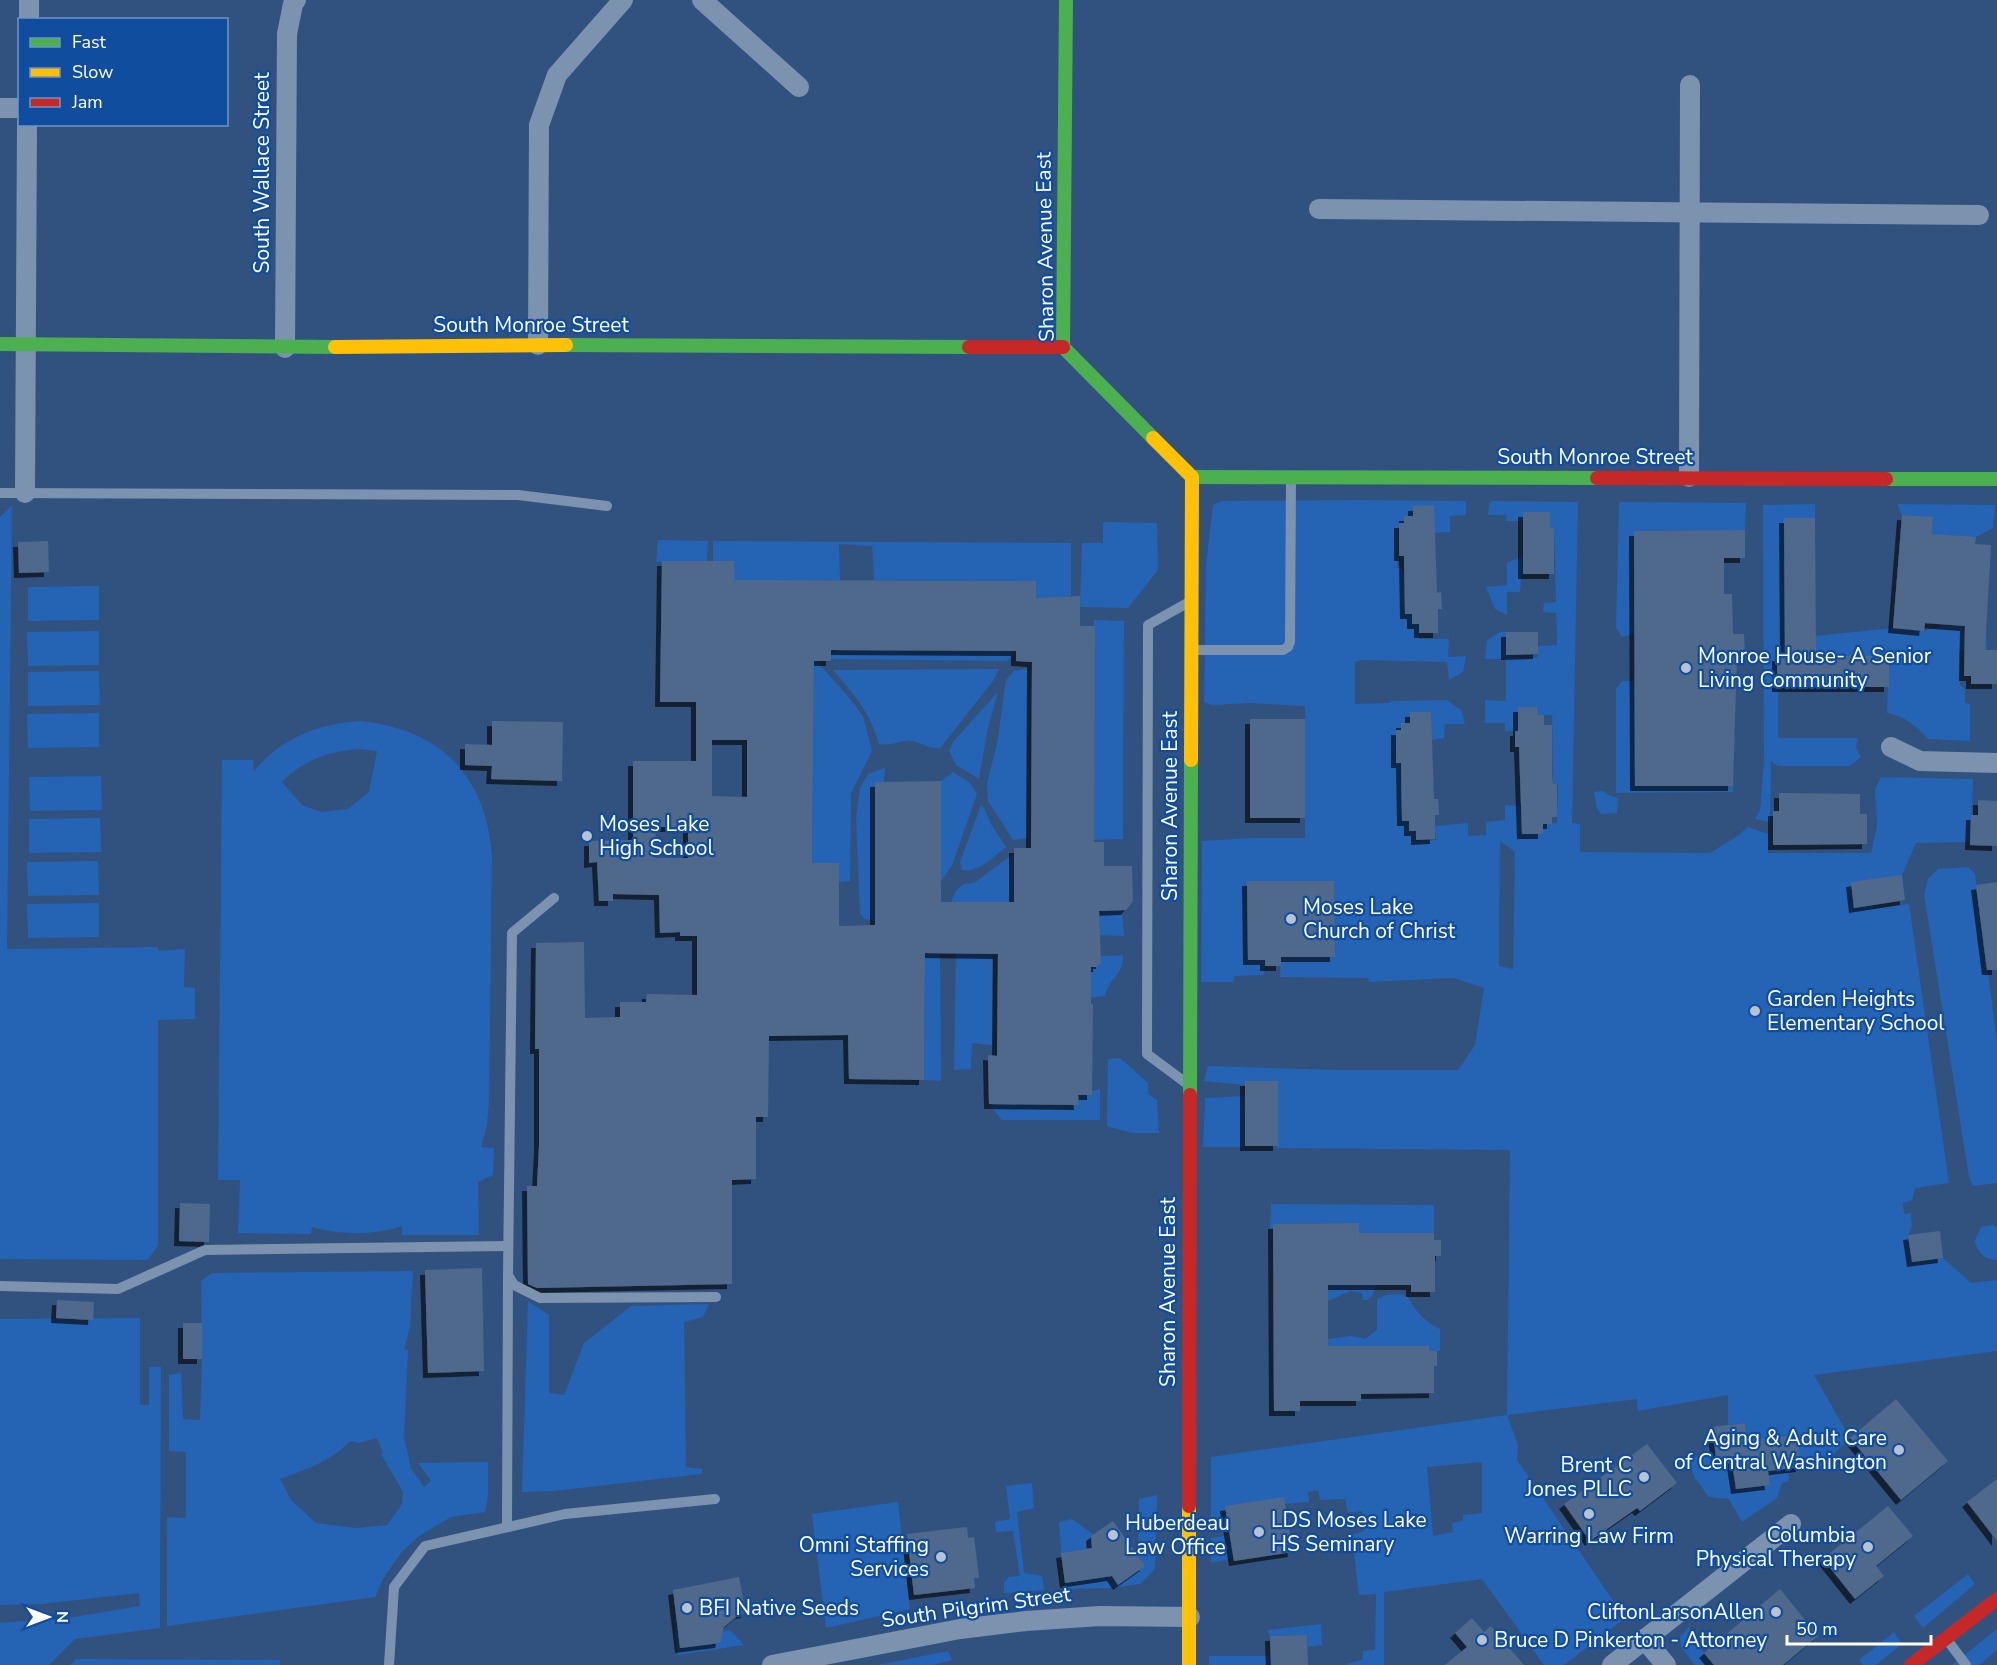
<svg xmlns="http://www.w3.org/2000/svg" width="1997" height="1665" font-family="'Nunito Sans',sans-serif">
  <style>
    .green { fill: #2563b5; fill-rule: evenodd }
    .building { fill: #4f698d; fill-rule: evenodd; filter: url(#shadow) }
    .lines { fill: none; stroke-linecap: round; stroke-linejoin: round }
    .lane { stroke: #7c93af; stroke-width: 10 }
    .street { stroke: #7c93af; stroke-width: 20 }
    .fast { stroke: #4caf50; stroke-width: 14 }
    .slow { stroke: #ffc107; stroke-width: 14 }
    .jam { stroke: #c62828; stroke-width: 14 }
    .poi-dot { fill: #b7c2d2; stroke: #114d9f; stroke-width: 2 }
    .labels { text-anchor: middle; stroke-width: 4.5; stroke-linejoin: round; paint-order: stroke }
    .street-label { font-size: 21px; fill: #fff; stroke: #114d9f }
    .poi-label { font-size: 21px; fill: #fff; stroke: #114d9f; text-anchor: start }
  </style>
  <defs>
    <filter id="shadow"><feDropShadow dx="-5" dy="5" stdDeviation="0" flood-color="#0009"/></filter>
  </defs>
  <rect width="100%" height="100%" fill="#31527f"/>
  <!-- green -->
  <g class="green">
    <path d="M1355 500 1466 501V515L1450 516V532L1434 533V506H1413V516H1404V523H1399L1397 568H1402V573H1410L1404 580V614H1412V624H1419V639H1449L1448 657 1466 656 1463 672 1449 680 1447 662 1361 660 1355 662V704L1390 703 1391 701 1447 700 1461 710 1465 724H1445L1444 738 1431 740V712L1410 723H1402L1401 730H1396V742L1403 751H1395V762L1401 763V770H1407C1402 785 1399 794 1407 809H1401V821H1409V831H1416V841L1436 840 1435 826 1468 823V836L1486 835V822L1505 820V805L1522 806V834H1543V824L1557 823 1558 784H1553L1552 715H1538L1537 707H1518V731H1505V723H1485V700L1506 701V659H1485L1487 640 1500 632H1506V654L1510 655 1511 657 1537 658 1538 646 1557 645 1556 613 1543 612 1544 603 1556 602 1554 528H1550V512H1523V521H1507L1506 515H1488L1489 504 1492 501 1578 502 1572 823 1580 824V852L1710 853 1739 835 1748 827 1768 834V853H1871L1877 826 1875 789 1881 777 1973 779 1970 842 1916 843 1902 875 1855 908 1872 905 1873 909 1909 904 1949 1183 1915 1188 1912 1200 1903 1203 1904 1214 1911 1213 1912 1226 1908 1235 1912 1262 1943 1258 1971 1283 1997 1280V1351L1814 1375 1850 1438 1817 1470 1749 1457 1745 1423 1728 1425V1395L1638 1411 1637 1399 1507 1415 1518 1445 1517 1460 1625 1618 1564 1665H1544L1482 1579 1384 1592V1665H1348L1346 1664 1362 1660 1363 1651 1375 1650 1376 1594 1359 1595 1352 1535 1364 1531 1362 1511 1348 1513 1345 1499 1320 1500 1318 1490 1308 1492 1309 1502 1285 1504 1284 1498 1225 1507 1228 1524 1211 1526V1457L1507 1415 1510 1150 1277 1148 1278 1082 1245 1085 1204 1081 1208 1066 1340 1070H1458L1475 1045 1484 988 1453 978 1369 982 1368 978 1280 977 1281 957H1335L1334 881H1247L1248 960H1265L1264 975 1234 976 1233 982H1201L1202 841 1252 838H1305V706L1249 703 1212 705 1204 702 1206 565 1213 505 1222 501ZM1500 841 1515 852 1513 969 1499 966ZM1482 1462V1513L1463 1515V1521L1452 1523 1453 1532 1433 1536 1427 1467Z"/>
    <polygon points="1619,502 1746,503 1745,530 1634,531 1635,634 1622,637 1616,628"/>
    <path d="M1815 504V518H1785L1816 636 1893 628 1924 631 1946 625 1986 627 1987 650 1959 651 1960 685 1965 689V703L1970 704V741L1928 739C1915 725 1906 717 1887 713L1889 656H1778V738H1858L1856 747 1861 757 1850 766H1778L1771 761 1770 822 1755 819 1760 810 1764 762 1763 505Z"/>
    <polygon points="1897,504 1995,505 1993,528 1976,537 1931,542 1933,518 1902,515"/>
    <polygon points="12,505 7,949 158,947 159,951 185,949 184,987 195,988 195,1019 158,1020 158,1246 147,1260 0,1259 0,517"/>
    <polygon points="1103,522 1157,523 1158,570 1128,608 1080,607 1082,543 1103,543"/>
    <polygon points="658,540 708,541 707,561 656,562"/>
    <polygon points="713,541 1071,543 1071,596 1063,597 1063,609 1036,609 1035,581 874,580 872,546 839,544 840,580 735,580 734,561 713,561"/>
    <polygon points="1523,556 1520,592 1507,592 1507,615 1495,609 1486,587 1507,585 1507,563"/>
    <polygon points="99,586 99,620 28,621 28,587"/>
    <polygon points="1094,620 1124,621 1123,839 1094,840"/>
    <polygon points="99,631 99,665 28,666 27,632"/>
    <polygon points="831,650 1013,651 1012,656 1007,661 831,659"/>
    <polygon points="814,661 816,661 847,695 863,716 872,751 851,793 850,881 839,882 839,863 812,863"/>
    <polygon points="1028,668 1027,838 1013,840 988,801 987,783 997,744 1006,680 1015,670 1017,671"/>
    <path d="M999 669 993 681 940 748C927 749 924 743 912 741 898 739 894 747 879 744 869 710 855 696 833 670Z"/>
    <polygon points="99,671 100,705 28,706 28,672"/>
    <polygon points="1622,681 1635,681 1635,786 1733,786 1733,792 1616,793 1616,689"/>
    <polygon points="998,692 988,727 979,779 956,765 949,751 953,742"/>
    <polygon points="99,713 99,747 28,748 27,714"/>
    <path d="M360 721C440 729 486 775 492 856L489 1101 487 1125 481 1147 494 1148 493 1175 478 1182 479 1235H402V1226C372 1236 343 1235 312 1227L311 1234 238 1233 240 1180H218L222 760H253L254 771C282 738 317 724 360 721ZM359 749 377 751 369 792 348 809 321 812 302 805 282 782C303 760 329 751 359 749Z"/>
    <polygon points="885,768 884,782 875,782 875,921 865,919 860,913 856,817 860,788 868,774"/>
    <polygon points="953,772 970,783 977,794 952,865 941,882 941,781"/>
    <polygon points="101,776 102,810 30,811 29,777"/>
    <polygon points="1603,791 1608,795 1618,798 1617,813 1602,814 1597,809 1594,792"/>
    <path d="M981 805 984 808 991 824 1006 847C993 857 979 873 962 870L960 862Z"/>
    <polygon points="100,818 101,852 29,853 29,819"/>
    <polygon points="1014,855 1014,902 951,902 955,892 963,884 974,883 1009,857"/>
    <polygon points="98,861 99,895 28,896 27,862"/>
    <polygon points="1968,867 1975,874 1997,1042 1997,1183 1973,1186 1969,1177 1924,894 1928,879 1938,869"/>
    <polygon points="99,903 99,937 28,938 27,904"/>
    <polygon points="1122,910 1124,936 1093,935 1093,911"/>
    <polygon points="925,953 940,953 941,1081 924,1080"/>
    <polygon points="956,953 992,954 992,1045 972,1043 971,1069 954,1070"/>
    <path d="M1123 955C1123 977 1109 977 1105 996L1088 998 1091 967H1097L1098 964H1101V956Z"/>
    <polygon points="1120,1058 1148,1083 1148,1094 1157,1100 1159,1133 1132,1133 1107,1126 1108,1059"/>
    <polygon points="1100,1089 1100,1120 1002,1120 991,1107 992,1104 1079,1104 1078,1095"/>
    <polygon points="1245,1096 1244,1147 1203,1147 1205,1098"/>
    <polygon points="1271,1204 1434,1205 1434,1233 1359,1233 1359,1223 1273,1224 1273,1228 1270,1229"/>
    <path d="M1993 1225 1997 1227V1260C1983 1259 1980 1253 1974 1242L1981 1227Z"/>
    <path d="M413 1271 410 1327 404 1349 408 1350 404 1437 411 1468 424 1487 431 1481 418 1463 488 1462V1495L485 1512 451 1517 419 1536 401 1553 384 1577 375 1597 167 1626V1517L186 1518V1452L169 1451V1375L181 1373 183 1419 200 1420 202 1359 201 1281 212 1273ZM377 1438 383 1453 381 1454 403 1492 402 1504 387 1525 356 1528 316 1523 291 1500 280 1479C305 1470 332 1461 350 1441L359 1443Z"/>
    <polygon points="1328,1285 1377,1285 1372,1296 1367,1300 1363,1300 1362,1293 1351,1291 1328,1301"/>
    <path d="M1400 1294 1408 1297C1416 1312 1425 1322 1440 1329V1351L1328 1352V1339L1351 1336 1365 1339 1377 1330V1299L1386 1295Z"/>
    <polygon points="528,1301 549,1315 549,1393 564,1395 584,1343 631,1306 709,1304 703,1317 684,1322 686,1467 703,1469 701,1474 554,1491 522,1492"/>
    <polygon points="140,1318 140,1405 149,1405 149,1367 161,1367 160,1628 75,1639 49,1665 0,1665 0,1623 74,1617 140,1606 139,1593 42,1604 0,1605 0,1319"/>
    <polygon points="1714,1445 1717,1464 1732,1463 1736,1489 1770,1485 1768,1471 1788,1468 1789,1481 1782,1483 1777,1498 1742,1522 1729,1499 1709,1497 1695,1478 1689,1465 1692,1460"/>
    <polygon points="1032,1483 1034,1508 1017,1512 1024,1573 1042,1576 1044,1590 1004,1593 1004,1584 1008,1577 1020,1576 1013,1531 996,1532 995,1522 1010,1519 1006,1486"/>
    <polygon points="1157,1495 1155,1569 1140,1584 1111,1588 1066,1589 1065,1583 1144,1565 1138,1555 1139,1499"/>
    <polygon points="898,1502 910,1609 826,1628 812,1514"/>
    <polygon points="1072,1519 1093,1534 1091,1537 1092,1548 1061,1553 1059,1522"/>
    <polygon points="1230,1535 1233,1558 1211,1563 1211,1538"/>
    <polygon points="1968,1574 1975,1584 1923,1628 1914,1616"/>
    <polygon points="1321,1624 1322,1645 1308,1647 1307,1635 1270,1636 1267,1630"/>
    <polygon points="1689,1627 1704,1653 1714,1665 1695,1665 1681,1647 1680,1637"/>
    <polygon points="1997,1629 1997,1650 1979,1665 1952,1665"/>
    <polygon points="730,1630 744,1645 678,1655 675,1632 719,1633"/>
    <polygon points="1894,1632 1902,1644 1876,1665 1863,1665 1859,1660"/>
    <polygon points="948,1651 952,1660 933,1665 878,1665"/>
    <polygon points="1209,1656 1270,1656 1271,1665 1209,1665"/>
    <polygon points="76,1659 280,1660 280,1665 70,1665"/>
  </g>
  <!-- building -->
  <g class="building">
    <polygon points="1434,505 1437,593 1441,592 1442,609 1438,609 1438,633 1419,633 1419,624 1412,624 1412,614 1405,614 1404,556 1399,556 1399,523 1404,523 1404,516 1413,516 1413,506"/>
    <polygon points="1523,512 1550,512 1550,528 1554,528 1554,574 1523,574"/>
    <polygon points="1902,515 1933,517 1932,534 1976,537 1975,544 1991,545 1985,650 1997,650 1997,684 1971,684 1971,676 1964,676 1965,626 1925,623 1924,631 1893,628"/>
    <polygon points="1784,518 1815,518 1816,656 1889,656 1889,687 1777,687 1777,656 1785,656"/>
    <polygon points="1745,530 1745,558 1724,558 1724,594 1732,594 1733,634 1744,634 1745,656 1737,656 1733,786 1635,786 1634,531"/>
    <polygon points="48,541 49,572 19,573 18,542"/>
    <path d="M662 561H734L735 580 1036 581V598L1080 596V626H1095L1094 842H1104V866H1132L1133 901 1126 910 1099 911 1101 964H1098V967H1091V1004H1093L1092 1095H1078L1079 1105 989 1104 988 1055 997 1056 998 954 925 953 924 1080 849 1079 848 1035 769 1036 768 1117H756V1179L732 1180V1284L537 1288 528 1284 527 1186H537L539 1146V1049H535L536 943 584 942 585 1018 620 1017V1002H646L647 994 697 995V936H680V932L660 933 659 895 613 894V901H599L597 862 589 863V841L633 840V761H696V702H660ZM831 650 1016 651V661L1032 662 1031 848H1014V902H941V781L875 782V925L839 926V863H812L814 661H831ZM712 740H747V797L712 796ZM656 827H688V858H655Z"/>
    <polygon points="1506,632 1538,632 1538,654 1506,655"/>
    <polygon points="1518,707 1537,707 1538,715 1544,715 1544,725 1552,725 1552,776 1553,784 1557,784 1557,817 1552,817 1552,824 1543,824 1543,834 1522,834 1519,747 1515,747 1515,731 1518,731"/>
    <polygon points="1410,712 1431,712 1434,799 1438,799 1439,815 1435,815 1435,839 1416,840 1416,831 1409,831 1409,821 1402,821 1401,763 1396,763 1396,730 1401,730 1401,723 1410,723"/>
    <rect x="1250" y="719" width="55" height="99"/>
    <polygon points="492,721 563,722 562,781 491,779 492,766 465,765 465,744 492,745"/>
    <polygon points="1779,793 1860,794 1860,814 1867,814 1867,844 1773,845 1773,811 1779,811"/>
    <polygon points="1978,800 1997,801 1997,846 1970,845 1971,815 1978,815"/>
    <polygon points="1902,875 1905,900 1854,908 1851,882"/>
    <polygon points="1247,881 1334,881 1335,957 1281,957 1281,966 1265,966 1265,960 1248,960"/>
    <polygon points="1997,882 1997,970 1987,970 1976,885"/>
    <rect x="1245" y="1081" width="33" height="65"/>
    <polygon points="180,1203 210,1204 209,1242 179,1241"/>
    <polygon points="1359,1223 1359,1233 1434,1233 1434,1240 1441,1240 1441,1256 1435,1256 1435,1292 1411,1292 1411,1285 1328,1285 1328,1346 1429,1346 1429,1351 1437,1351 1437,1366 1434,1366 1434,1393 1361,1394 1361,1401 1300,1401 1300,1411 1274,1411 1273,1224"/>
    <polygon points="1940,1231 1943,1258 1912,1262 1908,1235"/>
    <polygon points="482,1268 484,1371 428,1373 425,1270"/>
    <polygon points="57,1300 94,1302 93,1320 56,1318"/>
    <rect x="183" y="1323" width="19" height="36"/>
    <polygon points="1896,1399 1948,1461 1901,1500 1850,1438"/>
    <polygon points="1745,1423 1747,1441 1797,1435 1801,1467 1768,1471 1770,1485 1736,1489 1732,1463 1717,1465 1712,1427"/>
    <polygon points="1647,1444 1677,1483 1640,1511 1637,1508 1590,1541 1564,1504"/>
    <polygon points="1997,1479 1997,1541 1967,1502"/>
    <polygon points="1284,1497 1293,1552 1234,1561 1225,1506"/>
    <polygon points="1888,1506 1913,1536 1876,1566 1884,1576 1855,1599 1823,1559"/>
    <polygon points="1113,1521 1145,1566 1118,1585 1112,1576 1065,1583 1061,1553 1092,1548 1091,1536"/>
    <polygon points="967,1527 968,1538 974,1537 977,1561 979,1578 974,1578 975,1588 914,1595 907,1534"/>
    <polygon points="739,1577 746,1613 740,1614 724,1627 720,1643 680,1648 673,1590"/>
    <polygon points="1780,1589 1818,1636 1783,1665 1714,1665 1704,1653"/>
    <polygon points="1472,1618 1484,1632 1491,1626 1524,1665 1445,1665 1467,1647 1455,1633"/>
    <polygon points="1307,1635 1308,1665 1271,1665 1270,1636"/>
  </g>
  <g class="lines">
    <!-- lane -->
    <g class="lane">
      <polyline points="0,493 518,495 607,506"/>
      <polyline points="1192,650 1283,650 1288,647 1290,642 1291,478"/>
      <polyline points="554,898 512,933 508,1275 514,1285 540,1298 716,1297"/>
      <polyline points="1186,1083 1147,1054 1148,625 1189,602"/>
      <polyline points="0,1286 118,1289 205,1250 508,1246"/>
      <polyline points="507,1527 508,1276"/>
      <polyline points="1948,1641 1966,1665"/>
      <polyline points="389,1665 394,1587 425,1546 565,1514 715,1499"/>
    </g>
    <!-- street -->
    <g class="street">
      <polyline points="702,0 799,87"/>
      <polyline points="29,20 29,0"/>
      <polyline points="0,108 20,108"/>
      <polyline points="1319,209 1979,215"/>
      <polyline points="538,345 539,125 557,75 623,0"/>
      <polyline points="285,348 287,34 293,4 296,0"/>
      <polyline points="1689,477 1690,85"/>
      <polyline points="25,493 27,124"/>
      <polyline points="1891,747 1920,761 1997,763"/>
      <polyline points="1644,1639 1666,1665"/>
      <polyline points="772,1665 960,1629 1026,1621 1100,1616 1190,1617"/>
      <polyline points="1612,1665 1791,1524"/>
    </g>
    <!-- fast -->
    <g class="fast">
      <polyline points="1066,0 1063,347 1153,438"/>
      <polyline points="0,344 335,347"/>
      <polyline points="566,345 969,347"/>
      <polyline points="1192,477 1597,478"/>
      <polyline points="1886,479 1997,479"/>
      <polyline points="1190,1095 1191,760"/>
    </g>
    <!-- slow -->
    <g class="slow">
      <polyline points="335,347 566,345"/>
      <polyline points="1153,438 1192,477 1191,760"/>
      <polyline points="1189,1665 1189,1506"/>
    </g>
    <!-- jam -->
    <g class="jam">
      <polyline points="969,347 1063,347"/>
      <polyline points="1597,478 1886,479"/>
      <polyline points="1189,1506 1190,1095"/>
      <polyline points="1911,1665 1997,1599"/>
    </g>
  </g>
  <!-- markers -->
  <g class="poi-dot">
    <circle cx="1686" cy="668" r="6"/>
    <circle cx="587" cy="836" r="6"/>
    <circle cx="1291" cy="919" r="6"/>
    <circle cx="1755" cy="1011" r="6"/>
    <circle cx="1899" cy="1450" r="6"/>
    <circle cx="1644" cy="1477" r="6"/>
    <circle cx="1589" cy="1514" r="6"/>
    <circle cx="1259" cy="1532" r="6"/>
    <circle cx="1113" cy="1535" r="6"/>
    <circle cx="1868" cy="1547" r="6"/>
    <circle cx="941" cy="1557" r="6"/>
    <circle cx="687" cy="1608" r="6"/>
    <circle cx="1776" cy="1612" r="6"/>
    <circle cx="1482" cy="1640" r="6"/>
  </g>
  <g class="labels">
    <!-- street labels -->
    <g class="street-label">
      <text transform="translate(262 173) rotate(-90)" y="7">South Wallace Street</text>
      <text transform="translate(1045 247) rotate(-91)" y="7">Sharon Avenue East</text>
      <text x="531" y="332">South Monroe Street</text>
      <text x="1595" y="464">South Monroe Street</text>
      <text transform="translate(1170 806) rotate(-90)" y="7">Sharon Avenue East</text>
      <text transform="translate(1168 1292) rotate(-90)" y="7">Sharon Avenue East</text>
      <text transform="translate(976 1607) rotate(-8)" y="7">South Pilgrim Street</text>
    </g>
    <!-- poi labels -->
    <g class="poi-label">
      <text x="1698" y="663">Monroe House- A Senior<tspan x="1698" dy="24">Living Community</tspan></text>
      <text x="599" y="831">Moses Lake<tspan x="599" dy="24">High School</tspan></text>
      <text x="1303" y="914">Moses Lake<tspan x="1303" dy="24">Church of Christ</tspan></text>
      <text x="1767" y="1006">Garden Heights<tspan x="1767" dy="24">Elementary School</tspan></text>
      <text x="1887" y="1445" text-anchor="end">Aging &amp; Adult Care<tspan x="1887" dy="24">of Central Washington</tspan></text>
      <text x="1632" y="1472" text-anchor="end">Brent C<tspan x="1632" dy="24">Jones PLLC</tspan></text>
      <text x="1271" y="1527">LDS Moses Lake<tspan x="1271" dy="24">HS Seminary</tspan></text>
      <text x="1125" y="1530">Huberdeau<tspan x="1125" dy="24">Law Office</tspan></text>
      <text x="1856" y="1542" text-anchor="end">Columbia<tspan x="1856" dy="24">Physical Therapy</tspan></text>
      <text x="1589" y="1543" text-anchor="middle">Warring Law Firm</text>
      <text x="929" y="1552" text-anchor="end">Omni Staffing<tspan x="929" dy="24">Services</tspan></text>
      <text x="699" y="1615">BFI Native Seeds</text>
      <text x="1764" y="1619" text-anchor="end">CliftonLarsonAllen</text>
      <text x="1494" y="1647">Bruce D Pinkerton - Attorney</text>
    </g>
  </g>
  <!-- legend -->
  <rect x="18" y="18" width="210" height="108" fill="#114d9f" stroke="#7094c5" stroke-width="1.5"/>
  <rect x="30" y="38" width="30" height="9" fill="#4caf50" stroke="#7094c5" stroke-width="1.5"/>
  <text x="72" y="48" font-size="18" fill="#ffffff">Fast</text>
  <rect x="30" y="68" width="30" height="9" fill="#ffc107" stroke="#7094c5" stroke-width="1.5"/>
  <text x="72" y="78" font-size="18" fill="#ffffff">Slow</text>
  <rect x="30" y="98" width="30" height="9" fill="#c62828" stroke="#7094c5" stroke-width="1.5"/>
  <text x="72" y="108" font-size="18" fill="#ffffff">Jam</text>
  <!-- north arrow -->
  <g transform="translate(48 1617) rotate(90)" stroke="#114d9f" stroke-width="4.5" paint-order="stroke">
  <path d="M0-4.5L10 22L0 15L-10 22Z" fill="#ffffff"/>
  <text y="-9" font-size="16" font-weight="bold" text-anchor="middle" fill="#ffffff">N</text>
  </g>
  <!-- scale -->
  <path d="M1787 1635v9h144v-9" fill="none" stroke="#ffffff" stroke-width="3"/>
  <text x="1796" y="1635" font-size="18" fill="#ffffff" stroke="#114d9f" stroke-width="4.5" paint-order="stroke">50 m</text>
</svg>
